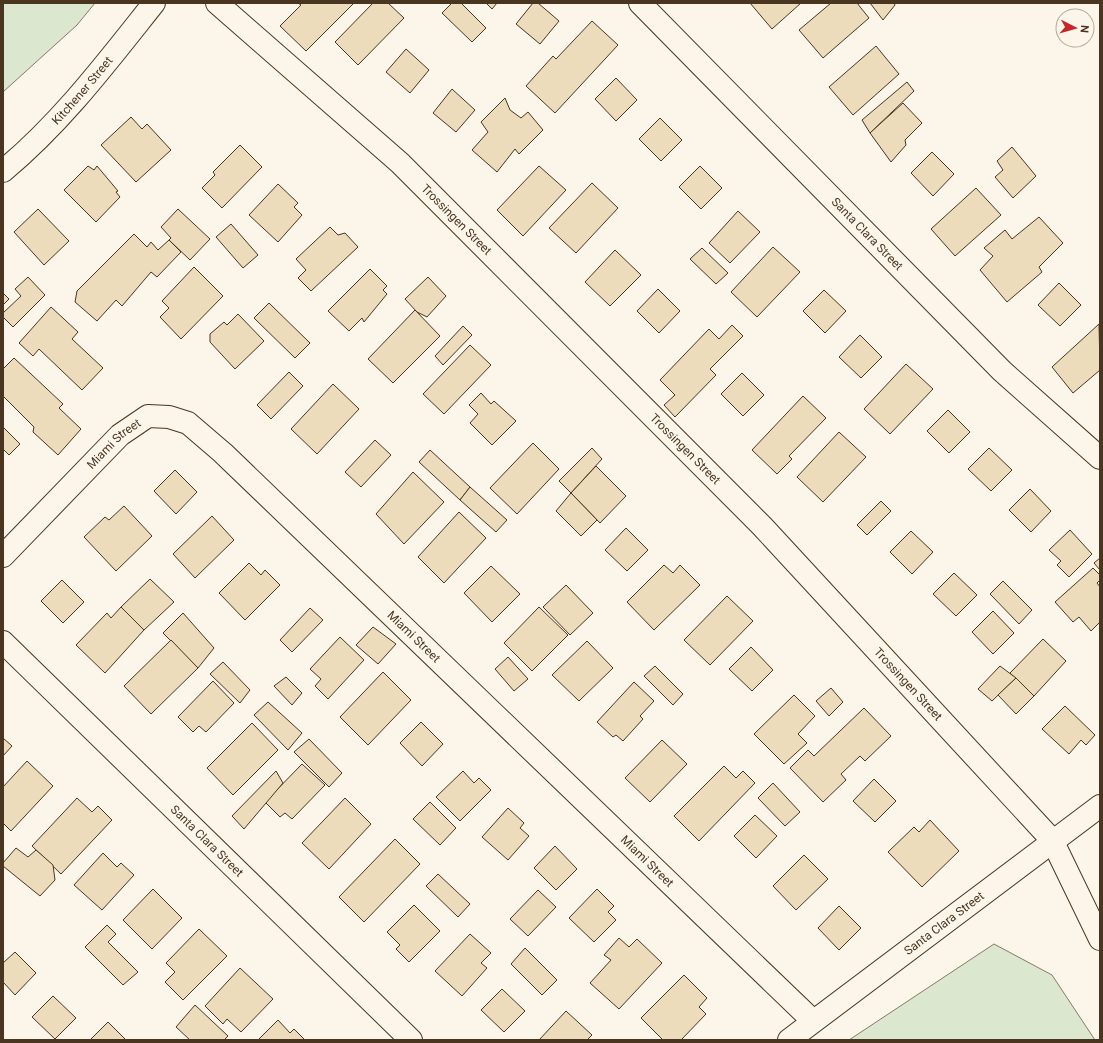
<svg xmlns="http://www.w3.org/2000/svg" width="1103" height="1043" font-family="Roboto,sans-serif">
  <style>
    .grass { fill: #dce7d0; stroke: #887966 }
    .building { fill: #ecdcbc; stroke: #4a3520 }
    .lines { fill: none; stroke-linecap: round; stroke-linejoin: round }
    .minor-casing { stroke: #4a3520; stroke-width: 24 }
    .minor { stroke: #fbf6e9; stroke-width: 22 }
    .labels { text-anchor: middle; stroke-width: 3; stroke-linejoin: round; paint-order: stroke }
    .street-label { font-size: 12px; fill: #4a3520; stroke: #fbf6e9 }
  </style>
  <rect width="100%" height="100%" fill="#fbf6e9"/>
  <!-- grass -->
  <g class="grass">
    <polygon points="3,3 95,3 77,25 3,92"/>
    <polygon points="994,944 1052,975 1095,1040 849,1040"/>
  </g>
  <!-- building -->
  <g class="building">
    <polygon points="298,3 354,3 306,51 280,26 301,5"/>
    <polygon points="373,3 388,3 404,18 358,65 335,42"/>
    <polygon points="452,3 461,3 486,28 472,42 442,13"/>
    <polygon points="486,3 497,3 492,9"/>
    <polygon points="533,3 538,3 559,21 540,44 516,24"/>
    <polygon points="750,3 801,3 772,29"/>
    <polygon points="831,3 857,3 869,18 823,58 799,30"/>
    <polygon points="870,3 894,3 895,5 883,20"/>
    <polygon points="592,21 618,45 555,113 526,86 553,56 556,59"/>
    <polygon points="876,46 899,74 853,115 829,87"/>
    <polygon points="406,49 429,70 410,93 386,72"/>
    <polygon points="616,78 637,100 616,121 595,99"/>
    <polygon points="907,82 914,91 870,133 862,120"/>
    <polygon points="452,89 475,110 456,132 433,113"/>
    <polygon points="505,98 510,110 521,118 528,112 543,130 519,154 515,149 497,172 472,150 488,132 481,122"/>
    <polygon points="903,103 922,123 905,140 906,145 891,162 870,133"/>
    <polygon points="131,117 142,129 147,124 171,150 136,182 101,145"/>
    <polygon points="660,118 682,140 661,161 639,139"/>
    <polygon points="240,145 262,167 222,208 202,188 215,175 213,172"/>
    <polygon points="1012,147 1036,176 1013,198 995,177 1003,170 997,161"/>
    <polygon points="932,152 954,174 933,196 911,173"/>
    <polygon points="88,166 94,170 97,166 118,191 116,192 120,197 96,222 64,190"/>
    <polygon points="539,166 566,190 523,236 497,210"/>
    <polygon points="700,166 722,188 701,209 679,187"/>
    <polygon points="592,183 618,208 576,253 549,228"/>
    <polygon points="278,184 298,203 294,207 302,215 278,242 249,215"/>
    <polygon points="976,188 1001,215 955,256 931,229"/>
    <polygon points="38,209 69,241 44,265 14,232"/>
    <polygon points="178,209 210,239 190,260 169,240 171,238 161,227"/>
    <polygon points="738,211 760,232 730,263 709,243"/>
    <polygon points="1039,217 1063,243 1039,267 1042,272 1007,302 980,270 993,256 984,248 1005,230 1012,239"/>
    <polygon points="231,224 258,255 243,268 216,237"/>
    <polygon points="330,227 338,235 345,233 358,247 311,291 298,278 306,270 296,259"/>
    <polygon points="134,234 147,247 151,242 158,250 169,240 181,252 157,277 151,272 122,306 116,300 97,321 75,302 77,291"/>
    <polygon points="773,247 800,272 757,317 731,292"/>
    <polygon points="702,248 728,273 716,284 690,259"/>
    <polygon points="615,250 641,275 610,306 585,282"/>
    <polygon points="194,267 223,296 181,339 160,317 169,308 162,301"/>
    <polygon points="370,269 387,286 383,290 387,294 364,322 362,318 349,331 328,311"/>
    <polygon points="28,277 45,295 13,327 3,317 3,313 21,296 15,289"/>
    <polygon points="428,277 446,296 427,317 417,312 405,299"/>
    <polygon points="1059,283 1081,305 1060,326 1038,305"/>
    <polygon points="658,289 680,311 659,333 637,311"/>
    <polygon points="824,290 846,311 825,333 803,311"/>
    <polygon points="3,293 9,299 3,305"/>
    <polygon points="269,303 310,343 295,358 254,318"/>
    <polygon points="51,307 78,332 72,339 103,368 82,390 39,349 33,356 19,343"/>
    <polygon points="415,310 440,336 393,383 368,359"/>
    <polygon points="238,314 264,341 235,369 210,342 210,334 224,322 227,325"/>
    <polygon points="1099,324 1100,370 1073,393 1052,367"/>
    <polygon points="732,325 743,336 710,369 716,375 675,417 664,405 675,395 660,380 709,329 719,339"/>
    <polygon points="463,326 472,335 443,365 435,356"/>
    <polygon points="860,335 882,357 861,378 839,357"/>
    <polygon points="470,345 491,365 444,414 423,394"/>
    <polygon points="14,358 63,404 59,408 81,429 58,455 33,432 34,427 3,396 3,369"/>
    <polygon points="906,364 933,389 890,434 864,409"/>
    <polygon points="289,372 303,386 271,419 257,405"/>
    <polygon points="742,373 764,395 743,416 721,394"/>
    <polygon points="333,384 359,409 317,454 291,429"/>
    <polygon points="481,393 491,404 494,401 516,421 492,445 470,423 478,414 469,405"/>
    <polygon points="803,396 826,418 789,456 792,459 777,474 752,450"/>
    <polygon points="948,410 970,432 949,453 927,431"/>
    <polygon points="3,427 20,444 9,455 3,449"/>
    <polygon points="839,432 866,457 823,502 797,477"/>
    <polygon points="375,440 391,455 361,487 345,472"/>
    <polygon points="533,443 559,469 517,514 490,488"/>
    <polygon points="592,448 602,459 571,493 559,481"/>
    <polygon points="989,448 1012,470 991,491 968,469"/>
    <polygon points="430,450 470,487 460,500 419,462"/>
    <polygon points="596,466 626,496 600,523 571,493"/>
    <polygon points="175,470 197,492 176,514 154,491"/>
    <polygon points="413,472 444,502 404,544 376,514"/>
    <polygon points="470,487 507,520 496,532 460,500"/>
    <polygon points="1030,489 1051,511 1031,532 1009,510"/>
    <polygon points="571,493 597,520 581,536 556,511"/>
    <polygon points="881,501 891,511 867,535 857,525"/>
    <polygon points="124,506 152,536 116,571 84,537 105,517 109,520"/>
    <polygon points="459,512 486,538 444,583 418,557"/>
    <polygon points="212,516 234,540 195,578 173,554"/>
    <polygon points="626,528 648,550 627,571 605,550"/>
    <polygon points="1070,530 1092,554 1069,577 1057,565 1061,561 1049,550"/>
    <polygon points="911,531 933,552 912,574 890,552"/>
    <polygon points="1100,558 1100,570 1094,563"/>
    <polygon points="249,563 261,575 265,570 280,585 245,620 219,593"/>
    <polygon points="664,565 673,573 680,565 700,585 654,630 627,602"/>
    <polygon points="491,566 520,594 492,622 464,593"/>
    <polygon points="1093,568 1100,575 1100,580 1097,583 1100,587 1100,622 1091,631 1079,617 1073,622 1055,602"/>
    <polygon points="954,573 977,595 956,616 933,594"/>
    <polygon points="150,579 174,602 144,630 121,607"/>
    <polygon points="62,580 84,602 63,623 41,601"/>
    <polygon points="1003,581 1032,610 1019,624 990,594"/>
    <polygon points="566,585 593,613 570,635 543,607"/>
    <polygon points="727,596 753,621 710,665 684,640"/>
    <polygon points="121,607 144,630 105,673 76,645 107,613 111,618"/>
    <polygon points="539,607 568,635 532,671 504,643"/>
    <polygon points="310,608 323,620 292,652 280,640"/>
    <polygon points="993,611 1014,633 993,654 972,632"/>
    <polygon points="183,613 214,648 198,668 163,633"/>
    <polygon points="373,627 396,644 378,664 356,645"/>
    <polygon points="340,637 364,660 328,699 315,686 321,679 310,669"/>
    <polygon points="1043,639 1066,661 1034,696 1010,673"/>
    <polygon points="171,640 198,668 151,714 124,686"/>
    <polygon points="587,641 613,668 579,701 552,675"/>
    <polygon points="751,647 773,670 752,691 729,669"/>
    <polygon points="508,657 528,679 514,691 495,669"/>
    <polygon points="223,662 250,690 240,703 210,674"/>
    <polygon points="655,666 683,694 673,705 644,676"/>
    <polygon points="1000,666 1016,678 992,701 978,689"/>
    <polygon points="383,672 411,700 368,745 340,717"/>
    <polygon points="286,677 302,693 292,705 274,686"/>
    <polygon points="1016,678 1034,696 1016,714 998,695"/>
    <polygon points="213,681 234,703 206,732 199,726 193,732 178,717"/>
    <polygon points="634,682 654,701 640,716 643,719 623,741 616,735 613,737 597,722"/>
    <polygon points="831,688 843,702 829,716 816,701"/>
    <polygon points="794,695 815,716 798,734 807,743 784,764 754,734"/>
    <polygon points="268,702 302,733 288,750 254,715"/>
    <polygon points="1065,706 1095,735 1086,745 1081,740 1069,754 1042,729"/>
    <polygon points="864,708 891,736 865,761 860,756 841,774 846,780 823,802 790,768 808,750 814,756"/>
    <polygon points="421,722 443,744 422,766 400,743"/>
    <polygon points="252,723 278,750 233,795 207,768"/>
    <polygon points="3,738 12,746 3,756"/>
    <polygon points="309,739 342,773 329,787 294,752"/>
    <polygon points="662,740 687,764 650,802 625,778"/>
    <polygon points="27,761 53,786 11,831 3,823 3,787"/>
    <polygon points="302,764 325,785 292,819 285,813 280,817 265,802"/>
    <polygon points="724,766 736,778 743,771 755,783 699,841 674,816"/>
    <polygon points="276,771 283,783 244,829 232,816"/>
    <polygon points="463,771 474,783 479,778 491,790 460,821 436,797"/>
    <polygon points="874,779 896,801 875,822 853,801"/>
    <polygon points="773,783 800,812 785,826 758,798"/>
    <polygon points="77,798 92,812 98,806 112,820 61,874 32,846"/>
    <polygon points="345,798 371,824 329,869 302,843"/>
    <polygon points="430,802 456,828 440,845 413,819"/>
    <polygon points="508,808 524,823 520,828 529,836 508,860 482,837"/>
    <polygon points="755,815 777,836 756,858 734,836"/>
    <polygon points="930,820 959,851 922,887 888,852 914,827 919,832"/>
    <polygon points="395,839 420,864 364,922 339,897"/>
    <polygon points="555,846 577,869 556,890 534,868"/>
    <polygon points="16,848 28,857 36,850 53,865 55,880 40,896 3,866 3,863"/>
    <polygon points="103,853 117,867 121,863 134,875 102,910 74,885"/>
    <polygon points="804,855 828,879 796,910 773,886"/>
    <polygon points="438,874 470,904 458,917 426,886"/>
    <polygon points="153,889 182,918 152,949 123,920"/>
    <polygon points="597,889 614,906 608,912 616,920 594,942 569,918"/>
    <polygon points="538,890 556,907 528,936 510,919"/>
    <polygon points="414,905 440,931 409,962 396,949 400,945 387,932"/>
    <polygon points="839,906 861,928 839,950 818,928"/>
    <polygon points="107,925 116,934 108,942 138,972 123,985 85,947"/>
    <polygon points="199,929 227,956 183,1000 165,982 175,972 166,963"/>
    <polygon points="470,934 491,953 481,963 487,968 462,996 435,971"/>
    <polygon points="619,938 629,947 637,939 662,963 619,1009 590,983 611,960 604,955"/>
    <polygon points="525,948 557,980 542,995 511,964"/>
    <polygon points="15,952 36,973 15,995 3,982 3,963"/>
    <polygon points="240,968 273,999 241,1032 227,1019 223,1024 205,1006"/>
    <polygon points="684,975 707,998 699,1007 706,1014 681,1040 663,1040 641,1018"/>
    <polygon points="502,989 525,1011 504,1032 481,1010"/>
    <polygon points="53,996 76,1018 55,1039 32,1017"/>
    <polygon points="195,1005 228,1036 224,1040 190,1040 176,1027"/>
    <polygon points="566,1011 592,1035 587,1040 539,1040"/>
    <polygon points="278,1020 290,1033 294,1029 305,1040 258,1040"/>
    <polygon points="108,1022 126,1040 90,1040"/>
  </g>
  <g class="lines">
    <defs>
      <g id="minor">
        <path id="s1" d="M217 3 400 163 762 526 1052 840 1100 939"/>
        <path id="s2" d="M640 3 1002 371 1100 458"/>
        <path id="s3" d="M3 171C62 122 107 62 154 3"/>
        <path id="s4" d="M3 556 120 435 148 416 169 417 188 423 223 453 813 1021"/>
        <path id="s5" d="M3 642 411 1040"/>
        <path id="s6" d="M789 1040 1100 806"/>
      </g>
    </defs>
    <!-- minor casing -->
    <use href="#minor" class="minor-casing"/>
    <!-- minor -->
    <use href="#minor" class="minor"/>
  </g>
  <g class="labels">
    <!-- street labels -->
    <g class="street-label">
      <text dy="4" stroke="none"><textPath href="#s3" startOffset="113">Kitchener Street</textPath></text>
      <text dy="4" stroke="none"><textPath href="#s1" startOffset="323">Trossingen Street</textPath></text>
      <text dy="4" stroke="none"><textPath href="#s2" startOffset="324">Santa Clara Street</textPath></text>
      <text dy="4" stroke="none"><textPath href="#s4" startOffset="158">Miami Street</textPath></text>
      <text dy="4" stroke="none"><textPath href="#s1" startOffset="647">Trossingen Street</textPath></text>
      <text dy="4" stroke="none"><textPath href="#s4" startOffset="554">Miami Street</textPath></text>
      <text dy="4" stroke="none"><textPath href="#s1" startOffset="971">Trossingen Street</textPath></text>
      <text dy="4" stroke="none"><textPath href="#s5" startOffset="285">Santa Clara Street</textPath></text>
      <text dy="4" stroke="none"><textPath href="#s4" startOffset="878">Miami Street</textPath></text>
      <text dy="4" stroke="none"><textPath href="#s6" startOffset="194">Santa Clara Street</textPath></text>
    </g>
  </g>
  <!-- border -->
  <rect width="1103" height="1043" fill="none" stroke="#4a3520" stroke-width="8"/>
  <!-- north arrow -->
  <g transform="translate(1075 28) rotate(96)"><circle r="19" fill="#fbf6e9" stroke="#b4a999"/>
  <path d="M0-3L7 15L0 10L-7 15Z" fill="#c62828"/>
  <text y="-6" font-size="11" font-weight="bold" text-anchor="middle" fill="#4a3520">N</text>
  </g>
</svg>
